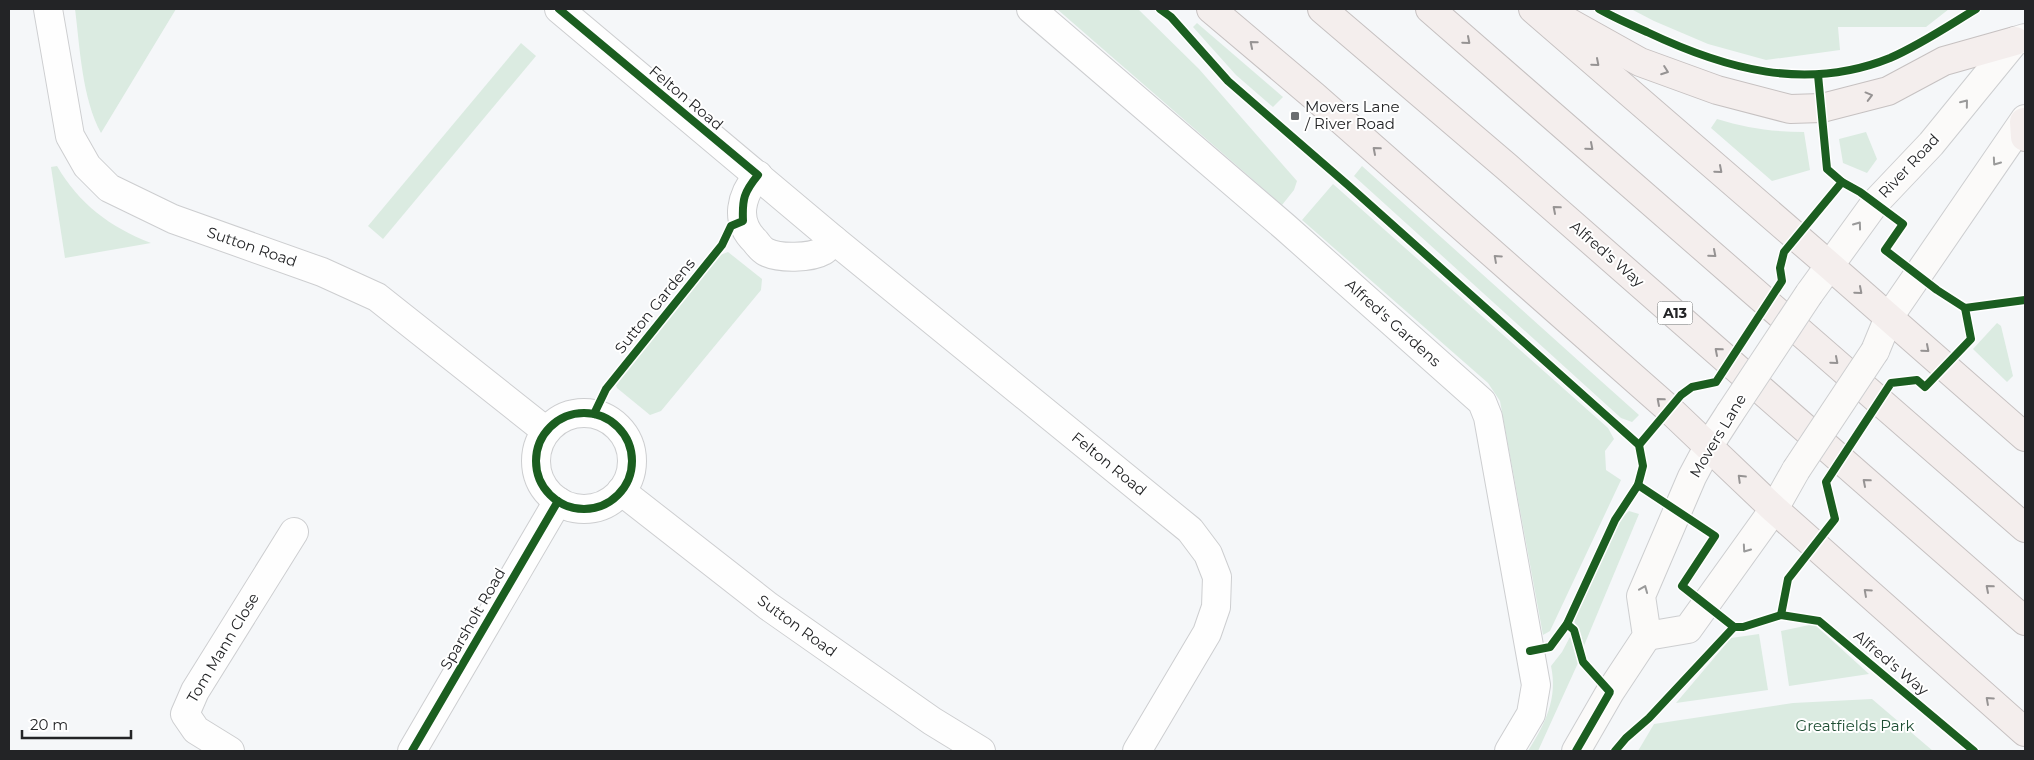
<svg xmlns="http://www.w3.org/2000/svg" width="2034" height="760" font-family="Montserrat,sans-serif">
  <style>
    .green { fill: #dbebe1 }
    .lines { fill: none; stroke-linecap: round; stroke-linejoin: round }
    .street-casing { stroke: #cdced0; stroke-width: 30 }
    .secondary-casing { stroke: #cdced0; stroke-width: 30 }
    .highway-casing { stroke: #c6c1c1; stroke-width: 30 }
    .street { stroke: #fefefe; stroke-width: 28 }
    .secondary { stroke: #fbfaf9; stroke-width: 28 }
    .highway { stroke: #f4eeed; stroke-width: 28 }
    .secondary-bridge-casing { stroke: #cdced0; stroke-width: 30; stroke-linecap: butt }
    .secondary-bridge { stroke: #fbfaf9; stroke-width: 28 }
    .cycleway-casing { stroke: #fff; stroke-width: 11 }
    .cycleway { stroke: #1b5e20; stroke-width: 8 }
    .oneway { stroke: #969393 }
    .oneway2 { stroke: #9a9a9a }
    .poi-dot { fill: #6c6e70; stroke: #fff; stroke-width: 2 }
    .labels { text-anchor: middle; stroke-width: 4; stroke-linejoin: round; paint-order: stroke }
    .shield { fill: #fff; stroke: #656667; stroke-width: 1 }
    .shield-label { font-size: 14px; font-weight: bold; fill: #232426 }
    .street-label { font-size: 15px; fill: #232426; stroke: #fff }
    .poi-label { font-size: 15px; fill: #232426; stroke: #fff; text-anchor: start }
    .park-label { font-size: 15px; fill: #1e4e33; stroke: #fff }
  </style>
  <rect width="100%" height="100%" fill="#f5f7f9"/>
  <!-- green -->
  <g class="green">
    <path d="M75 9H176L101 133C82 98 80 48 75 9Z"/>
    <polygon points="1057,9 1138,9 1199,69 1297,181 1294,190 1282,205"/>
    <polygon points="1631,9 1949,9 1926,27 1838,27 1840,50 1766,60 1708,44 1654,21"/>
    <polygon points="1197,23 1283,97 1273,107 1236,75 1193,27"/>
    <polygon points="521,43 536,56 383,239 368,226"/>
    <path d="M1717 119C1746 128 1774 132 1804 132L1810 170 1772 181 1711 128Z"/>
    <polygon points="1866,132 1877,159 1867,173 1843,163 1839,139"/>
    <path d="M57 166C79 204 110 227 151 243L65 258 51 167Z"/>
    <polygon points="1362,166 1601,381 1639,415 1632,422 1621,418 1354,176"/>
    <polygon points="1333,184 1608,428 1614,439 1605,451 1606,470 1621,480 1550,631 1543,635 1500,401 1488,383 1302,220"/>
    <polygon points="728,252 762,279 761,290 661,411 650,415 617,388 615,383 720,255"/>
    <polygon points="1997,323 2001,326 2013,376 2007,382 1973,349"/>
    <polygon points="1629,511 1639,514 1583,648 1574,620 1620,519"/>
    <polygon points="1814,624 1869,674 1789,686 1781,631"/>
    <polygon points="1759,634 1768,690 1676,703 1731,638"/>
    <path d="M1571 635 1578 663 1538 751H1528C1545 724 1558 699 1551 666L1562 652Z"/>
    <polygon points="1872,699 1933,751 1638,751 1654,724 1793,703"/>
  </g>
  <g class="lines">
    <defs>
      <g id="street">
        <polyline points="48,9 70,136 87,166 109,188 173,219 322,272 377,297 546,431"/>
        <polyline points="559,9 834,240 1190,530 1208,554 1217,577 1216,607 1207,633 1137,751"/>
        <polyline points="1031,9 1285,227 1482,402 1488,417 1536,685 1531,714 1509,751"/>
        <path d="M758 175C741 195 734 221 755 241 758 245 762 250 766 252 779 259 811 258 823 251 827 249 831 243 834 240"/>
        <circle cx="584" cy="461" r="48"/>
        <polyline points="621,491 768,606 932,721 981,751"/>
        <polyline points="230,751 196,730 185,714 195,691 294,532"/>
        <polyline points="412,751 558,501"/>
      </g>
      <g id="secondary">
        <polyline points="1809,294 1875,203 1931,144 2015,41 2025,38"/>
        <polyline points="1875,351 1889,317 2025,119"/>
        <polyline points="1647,636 1688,629 1774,509 1796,470"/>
        <polyline points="1576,751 1610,692 1647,636 1641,596 1692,477 1708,447 1730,413"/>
      </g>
      <g id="highway">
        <polyline points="1211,9 1314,96 1669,409 1774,509 2025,732"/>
        <polyline points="1322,9 1507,167 2025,621"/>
        <polyline points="1430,9 2025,528"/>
        <polyline points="1533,9 1829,265 2025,437"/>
        <polyline points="1563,19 1640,62 1717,90 1790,109 1822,108 1888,91 1944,61 2015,41"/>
        <polyline points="2024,122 2025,137"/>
      </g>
    </defs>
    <!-- street casing -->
    <use href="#street" class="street-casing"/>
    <!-- secondary casing -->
    <use href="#secondary" class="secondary-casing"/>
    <!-- highway casing -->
    <use href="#highway" class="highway-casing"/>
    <!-- street -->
    <use href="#street" class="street"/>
    <!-- secondary -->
    <use href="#secondary" class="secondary"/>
    <!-- highway -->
    <use href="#highway" class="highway"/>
    <defs>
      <g id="secondary-bridge">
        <polyline points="1730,413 1809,294"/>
        <polyline points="1796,470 1875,351"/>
      </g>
    </defs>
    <!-- secondary-bridge casing -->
    <use href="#secondary-bridge" class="secondary-bridge-casing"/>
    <!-- secondary-bridge -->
    <use href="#secondary-bridge" class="secondary-bridge"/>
    <defs>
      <g id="cycleway">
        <path d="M559 9 758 175C744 192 742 199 743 221L731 226 722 245 606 389 594 414"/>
        <polyline points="1160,9 1171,17 1228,81 1349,186 1639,445 1643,466 1638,485 1615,520 1567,624 1550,647 1530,651"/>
        <path d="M1599 9C1615 18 1631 25 1647 32 1725 69 1806 92 1890 58 1920 45 1948 26 1976 9"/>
        <polyline points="1818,75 1827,169 1842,182 1860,192 1903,224 1885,250 1937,290 1965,308 2025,300"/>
        <circle cx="584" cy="461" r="48"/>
        <polyline points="1639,445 1681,395 1692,387 1716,382 1782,281 1780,268 1784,252 1842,182"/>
        <polyline points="1638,485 1715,536 1682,586 1734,627 1743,627 1781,615 1819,621 1974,751"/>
        <polyline points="1781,615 1788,579 1835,519 1826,482 1891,383 1917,380 1925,387 1971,339 1965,308"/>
        <polyline points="1567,624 1574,630 1583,662 1610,692 1576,751"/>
        <polyline points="412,751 558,501"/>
        <polyline points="1615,751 1626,738 1649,718 1734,627"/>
      </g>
    </defs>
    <!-- cycleway casing -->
    <use href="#cycleway" class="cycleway-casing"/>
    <!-- cycleway -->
    <use href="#cycleway" class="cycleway"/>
  </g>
  <!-- one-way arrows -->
  <defs><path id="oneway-chevron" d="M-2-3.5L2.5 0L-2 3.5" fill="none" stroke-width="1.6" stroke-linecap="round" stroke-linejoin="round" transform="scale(1.25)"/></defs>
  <g class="oneway">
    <use href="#oneway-chevron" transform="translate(1467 41) rotate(41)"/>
    <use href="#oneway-chevron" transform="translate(1253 44) rotate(-140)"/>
    <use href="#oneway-chevron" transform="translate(1596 63) rotate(41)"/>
    <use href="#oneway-chevron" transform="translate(1665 71) rotate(20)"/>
    <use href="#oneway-chevron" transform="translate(1869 96) rotate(-15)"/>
    <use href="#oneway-chevron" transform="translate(1590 147) rotate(41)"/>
    <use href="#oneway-chevron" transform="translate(1376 150) rotate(-139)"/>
    <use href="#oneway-chevron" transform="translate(1719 170) rotate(41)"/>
    <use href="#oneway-chevron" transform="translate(1556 209) rotate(-139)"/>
    <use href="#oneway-chevron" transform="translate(1713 254) rotate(41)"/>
    <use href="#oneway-chevron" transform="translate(1497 258) rotate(-138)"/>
    <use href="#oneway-chevron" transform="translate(1859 291) rotate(41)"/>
    <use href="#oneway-chevron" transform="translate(1926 349) rotate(41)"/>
    <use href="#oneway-chevron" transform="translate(1718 351) rotate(-139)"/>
    <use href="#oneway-chevron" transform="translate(1835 361) rotate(41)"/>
    <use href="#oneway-chevron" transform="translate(1660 401) rotate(-139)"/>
    <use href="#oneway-chevron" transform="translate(1741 478) rotate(-136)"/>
    <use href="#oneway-chevron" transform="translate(1866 482) rotate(-139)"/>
    <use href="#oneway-chevron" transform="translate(1989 588) rotate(-139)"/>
    <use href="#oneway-chevron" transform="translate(1867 592) rotate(-138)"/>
    <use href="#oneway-chevron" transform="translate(1989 700) rotate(-138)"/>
  </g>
  <g class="oneway2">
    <use href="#oneway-chevron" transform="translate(1965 103) rotate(-51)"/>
    <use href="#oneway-chevron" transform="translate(1996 162) rotate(125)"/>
    <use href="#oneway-chevron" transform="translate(1858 225) rotate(-54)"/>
    <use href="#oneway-chevron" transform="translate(1746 549) rotate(125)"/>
    <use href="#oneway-chevron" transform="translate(1644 589) rotate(-68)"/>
  </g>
  <!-- markers -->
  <rect class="poi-dot" x="1290" y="111" width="10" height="10" rx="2.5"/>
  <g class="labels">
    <!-- shield labels -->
    <rect class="shield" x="1657.5" y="301.5" width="35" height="23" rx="4"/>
    <g class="shield-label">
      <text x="1675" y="318">A13</text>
    </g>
    <!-- street labels -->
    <g class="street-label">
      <text transform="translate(686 98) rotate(40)" y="5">Felton Road</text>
      <text transform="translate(1909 166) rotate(-47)" y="5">River Road</text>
      <text transform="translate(252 247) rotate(19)" y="5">Sutton Road</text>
      <text transform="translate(1607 254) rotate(41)" y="5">Alfred's Way</text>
      <text transform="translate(655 306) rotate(-51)" y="5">Sutton Gardens</text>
      <text transform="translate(1393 323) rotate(42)" y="5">Alfred's Gardens</text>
      <text transform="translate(1718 436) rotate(-59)" y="5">Movers Lane</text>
      <text transform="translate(1109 464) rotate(39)" y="5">Felton Road</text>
      <text transform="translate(473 619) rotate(-60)" y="5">Sparsholt Road</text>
      <text transform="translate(797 626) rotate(36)" y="5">Sutton Road</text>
      <text transform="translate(223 648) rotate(-59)" y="5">Tom Mann Close</text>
      <text transform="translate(1891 663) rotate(40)" y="5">Alfred's Way</text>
    </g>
    <!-- poi labels -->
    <g class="poi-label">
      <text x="1305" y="112">Movers Lane<tspan x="1305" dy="17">/ River Road</tspan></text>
    </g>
    <!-- park labels -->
    <g class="park-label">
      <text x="1855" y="731">Greatfields Park</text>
    </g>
  </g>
  <!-- border -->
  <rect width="2034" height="760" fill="none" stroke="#232426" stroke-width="20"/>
  <!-- scale -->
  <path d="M22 730v8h109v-8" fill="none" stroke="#232426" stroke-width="2.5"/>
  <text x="30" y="730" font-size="15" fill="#232426" stroke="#ffffff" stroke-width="4" paint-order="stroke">20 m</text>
</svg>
